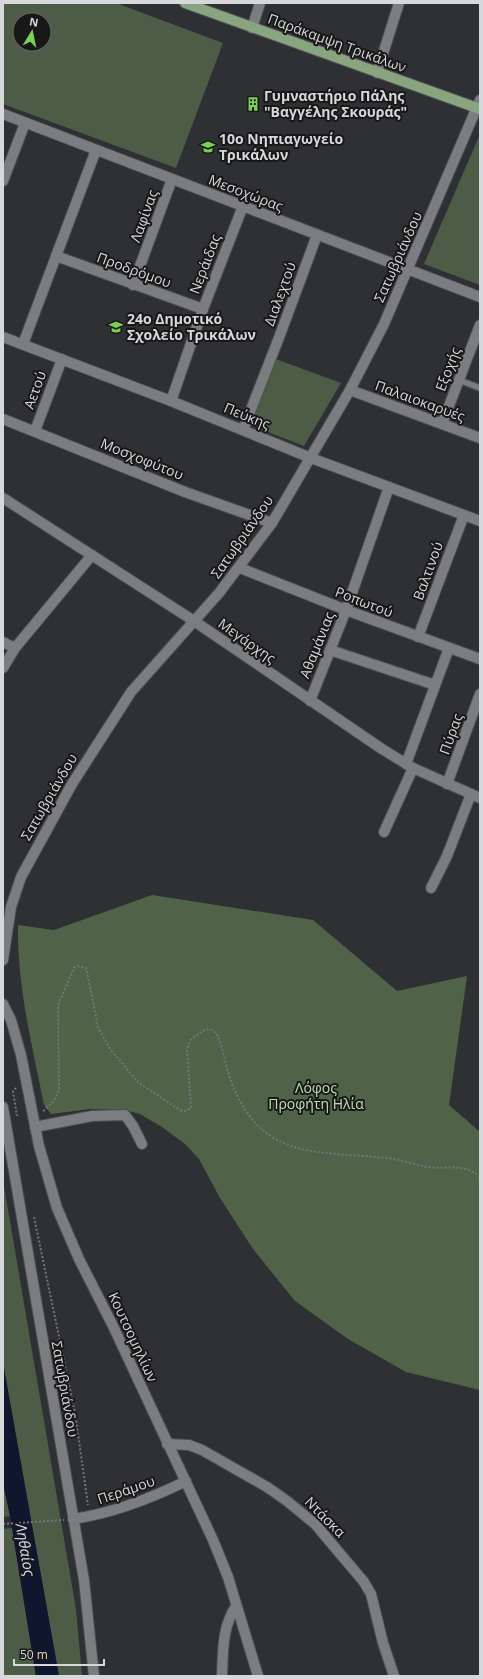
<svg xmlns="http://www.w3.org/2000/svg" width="483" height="1679" font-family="'Open Sans',sans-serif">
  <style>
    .green { fill: #4d5c47; fill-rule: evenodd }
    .forest { fill: #506349 }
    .water { fill: #10162d }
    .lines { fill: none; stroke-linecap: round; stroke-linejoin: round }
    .lane-casing { stroke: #4d4e50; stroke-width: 8 }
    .street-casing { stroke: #4d4e50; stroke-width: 12 }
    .secondary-casing { stroke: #4d4e50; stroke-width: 12 }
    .primary-casing { stroke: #4d4e50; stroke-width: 12 }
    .path { stroke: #747578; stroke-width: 2; stroke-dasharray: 2 2; stroke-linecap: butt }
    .lane { stroke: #7c7d80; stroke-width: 5.5 }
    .street { stroke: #7c7d80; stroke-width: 10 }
    .secondary { stroke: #7c7d80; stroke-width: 10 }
    .primary { stroke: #89a580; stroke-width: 10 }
    .labels { text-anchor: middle; stroke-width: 4; stroke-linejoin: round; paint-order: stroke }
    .street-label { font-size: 14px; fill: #d7d8da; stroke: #181819 }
    .poi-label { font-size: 14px; font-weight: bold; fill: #d7d8da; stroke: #181819; text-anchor: start }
    .park-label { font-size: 14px; fill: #bde1b0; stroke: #181819 }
    .water-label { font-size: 15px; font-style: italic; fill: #d1dcfd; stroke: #181819 }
  </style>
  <rect width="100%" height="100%" fill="#2f3033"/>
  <!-- green -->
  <g class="green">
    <path d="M3 3H116L223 43 176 168 3 104ZM20 20H44V44H20Z"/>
    <polygon points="480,134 480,285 424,264"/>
    <polygon points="276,359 341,383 304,446 250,425"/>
    <polygon points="3,1180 76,1609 82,1676 59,1676 3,1363"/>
    <polygon points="3,1483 10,1516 3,1517"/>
    <polygon points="12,1528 36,1676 3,1676 3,1529"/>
  </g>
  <!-- forest -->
  <path class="forest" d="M152 895 313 920 397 991 467 976 449 1105 480 1132V1390L406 1372 348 1339 295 1301 253 1249 220 1198 199 1159 185 1144 162 1127 140 1114 125 1110 90 1109 51 1114 44 1105C32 1045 17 986 18 925L54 930Z"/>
  <!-- water -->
  <polygon class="water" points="3,1363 59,1676 36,1676 10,1516 3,1483"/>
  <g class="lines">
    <defs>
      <polyline id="lane" points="459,380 480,388"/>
      <g id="street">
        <polyline points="252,28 260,3"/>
        <polyline points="377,73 399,3"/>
        <polyline points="3,114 480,297"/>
        <polyline points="3,181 25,123"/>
        <polyline points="56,256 203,309"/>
        <polyline points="133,285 172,179"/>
        <polyline points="3,337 171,401 311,458 480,521"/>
        <polyline points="23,344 96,150"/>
        <polyline points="350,390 480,438"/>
        <polyline points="171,401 203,309 243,206"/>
        <polyline points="3,419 185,492 272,523"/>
        <polyline points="442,424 480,325"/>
        <polyline points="243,430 280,335 317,235"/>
        <polyline points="35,431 62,359"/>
        <polyline points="3,498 194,621 382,749 413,768 480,798"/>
        <polyline points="240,568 346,610 480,659"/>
        <polyline points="418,637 464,515"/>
        <polyline points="3,642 15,648"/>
        <polyline points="330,650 435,685"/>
        <polyline points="3,668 15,648 92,555"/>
        <polyline points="310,701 346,610 389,487"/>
        <polyline points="406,764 449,648"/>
        <polyline points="447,784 480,694"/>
        <polyline points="384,832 413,768"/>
        <polyline points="431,888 447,856 471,794"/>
        <polyline points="3,1004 11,1020 21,1055 39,1146 57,1208 79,1259 113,1326 213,1540 228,1577 258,1676"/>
        <polyline points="35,1127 92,1116 125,1115 133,1126 142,1144"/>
        <polyline points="167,1444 189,1445 202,1450 267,1487 287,1501 315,1524 364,1582 371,1594 383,1643 394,1676"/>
        <path d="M73 1519C113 1513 150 1499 186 1481"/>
        <path d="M222 1676C223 1652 222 1627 236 1606"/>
      </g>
      <g id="secondary">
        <polyline points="3,960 11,907 21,877 72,784 131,692 219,593 272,523 350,390 384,324 480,100"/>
        <polyline points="3,1107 84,1580 94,1676"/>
      </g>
      <polyline id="primary" points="185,3 480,109"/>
    </defs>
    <!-- lane casing -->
    <use href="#lane" class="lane-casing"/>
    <!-- street casing -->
    <use href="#street" class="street-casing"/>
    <!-- secondary casing -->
    <use href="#secondary" class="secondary-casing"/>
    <!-- primary casing -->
    <use href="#primary" class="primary-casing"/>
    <!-- path -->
    <g class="path">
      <polyline points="16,1088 13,1091 17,1116"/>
      <path d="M43 1111C52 1104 56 1099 59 1089L58 1005 74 968 78 966 86 968 87 972 98 1027 110 1049 139 1083 180 1110 185 1111 191 1108 187 1049 191 1039 206 1029C215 1030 217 1033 220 1041 225 1058 228 1077 236 1093 267 1161 324 1151 387 1158 401 1159 414 1165 428 1167 448 1170 462 1162 480 1177"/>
      <polyline points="34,1217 75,1413 88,1505"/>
      <polyline points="3,1524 64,1520"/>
    </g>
    <!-- lane -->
    <use href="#lane" class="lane"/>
    <!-- street -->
    <use href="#street" class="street"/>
    <!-- secondary -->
    <use href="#secondary" class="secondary"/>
    <!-- primary -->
    <use href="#primary" class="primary"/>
  </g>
  <!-- icons -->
  <defs>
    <symbol id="building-bare" viewBox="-9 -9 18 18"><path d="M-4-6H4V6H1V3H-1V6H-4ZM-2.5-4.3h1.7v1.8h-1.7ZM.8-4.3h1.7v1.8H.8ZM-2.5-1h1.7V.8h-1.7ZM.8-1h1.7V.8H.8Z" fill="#7cd155" stroke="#181819" stroke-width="2.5" paint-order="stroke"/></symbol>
    <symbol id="school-bare" viewBox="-9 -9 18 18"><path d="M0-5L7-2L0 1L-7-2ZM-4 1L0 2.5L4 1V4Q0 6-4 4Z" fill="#7cd155" stroke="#181819" stroke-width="2.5" paint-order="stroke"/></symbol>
  </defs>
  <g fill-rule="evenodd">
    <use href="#building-bare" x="243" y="94" width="20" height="20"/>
    <use href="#school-bare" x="198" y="137" width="20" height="20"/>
    <use href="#school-bare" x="106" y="317" width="20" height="20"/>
  </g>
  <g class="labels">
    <!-- street labels -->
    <g class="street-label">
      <text transform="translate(337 43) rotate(20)" y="5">Παράκαμψη Τρικάλων</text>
      <text transform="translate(246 193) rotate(21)" y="5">Μεσοχώρας</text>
      <text transform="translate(144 216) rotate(-70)" y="5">Λαφίνας</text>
      <text transform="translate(398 257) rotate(-66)" y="5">Σατωβριάνδου</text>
      <text transform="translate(205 264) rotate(-69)" y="5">Νεράιδας</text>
      <text transform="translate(134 270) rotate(20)" y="5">Προδρόμου</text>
      <text transform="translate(280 294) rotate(-70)" y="5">Διαλεχτού</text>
      <text transform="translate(448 369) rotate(-69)" y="5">Εξοχής</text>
      <text transform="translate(35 390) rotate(-70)" y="5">Αετού</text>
      <text transform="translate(420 401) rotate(20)" y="5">Παλαιοκαρυές</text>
      <text transform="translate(247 416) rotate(22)" y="5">Πεύκης</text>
      <text transform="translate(142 459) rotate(22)" y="5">Μοσχοφύτου</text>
      <text transform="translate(242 537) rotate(-55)" y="5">Σατωβριάνδου</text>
      <text transform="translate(428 571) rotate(-70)" y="5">Βαλτινού</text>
      <text transform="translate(364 602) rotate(21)" y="5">Ροπωτού</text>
      <text transform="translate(247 641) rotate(35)" y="5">Μεγάρχης</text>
      <text transform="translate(317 645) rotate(-68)" y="5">Αθαμάνιας</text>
      <text transform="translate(451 734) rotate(-70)" y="5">Πύρας</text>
      <text transform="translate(49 797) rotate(-60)" y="5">Σατωβριάνδου</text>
      <text transform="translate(133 1337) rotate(65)" y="5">Κουτσομηλίων</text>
      <text transform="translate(65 1389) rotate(80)" y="5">Σατωβριάνδου</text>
      <text transform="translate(126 1490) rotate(-19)" y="5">Περάμου</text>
      <text transform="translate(325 1517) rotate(45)" y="5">Ντάσκα</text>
    </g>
    <!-- poi labels -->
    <g class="poi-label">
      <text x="264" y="101">Γυμναστήριο Πάλης<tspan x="264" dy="16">"Βαγγέλης Σκουράς"</tspan></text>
      <text x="219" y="144">10ο Νηπιαγωγείο<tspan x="219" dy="16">Τρικάλων</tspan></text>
      <text x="127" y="324">24ο Δημοτικό<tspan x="127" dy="16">Σχολείο Τρικάλων</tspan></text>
    </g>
    <!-- park labels -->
    <g class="park-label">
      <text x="316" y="1093">Λόφος<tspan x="316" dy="16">Προφήτη Ηλία</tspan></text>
    </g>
    <!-- water labels -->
    <g class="water-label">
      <text transform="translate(25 1550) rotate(80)" y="5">Ληθαίος</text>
    </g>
  </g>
  <!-- border -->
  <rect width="483" height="1679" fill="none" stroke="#d7d8da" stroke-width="8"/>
  <!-- north arrow -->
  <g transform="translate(32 32) rotate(10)"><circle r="19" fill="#181819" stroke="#646566"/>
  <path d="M0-3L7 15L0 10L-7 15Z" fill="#7cd155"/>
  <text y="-6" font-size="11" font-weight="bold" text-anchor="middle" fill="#d7d8da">N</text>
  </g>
  <!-- scale -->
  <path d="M14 1659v6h90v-6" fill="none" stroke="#d7d8da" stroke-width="2"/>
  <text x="20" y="1659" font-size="12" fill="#d7d8da" stroke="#181819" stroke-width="3" paint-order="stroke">50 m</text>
</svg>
